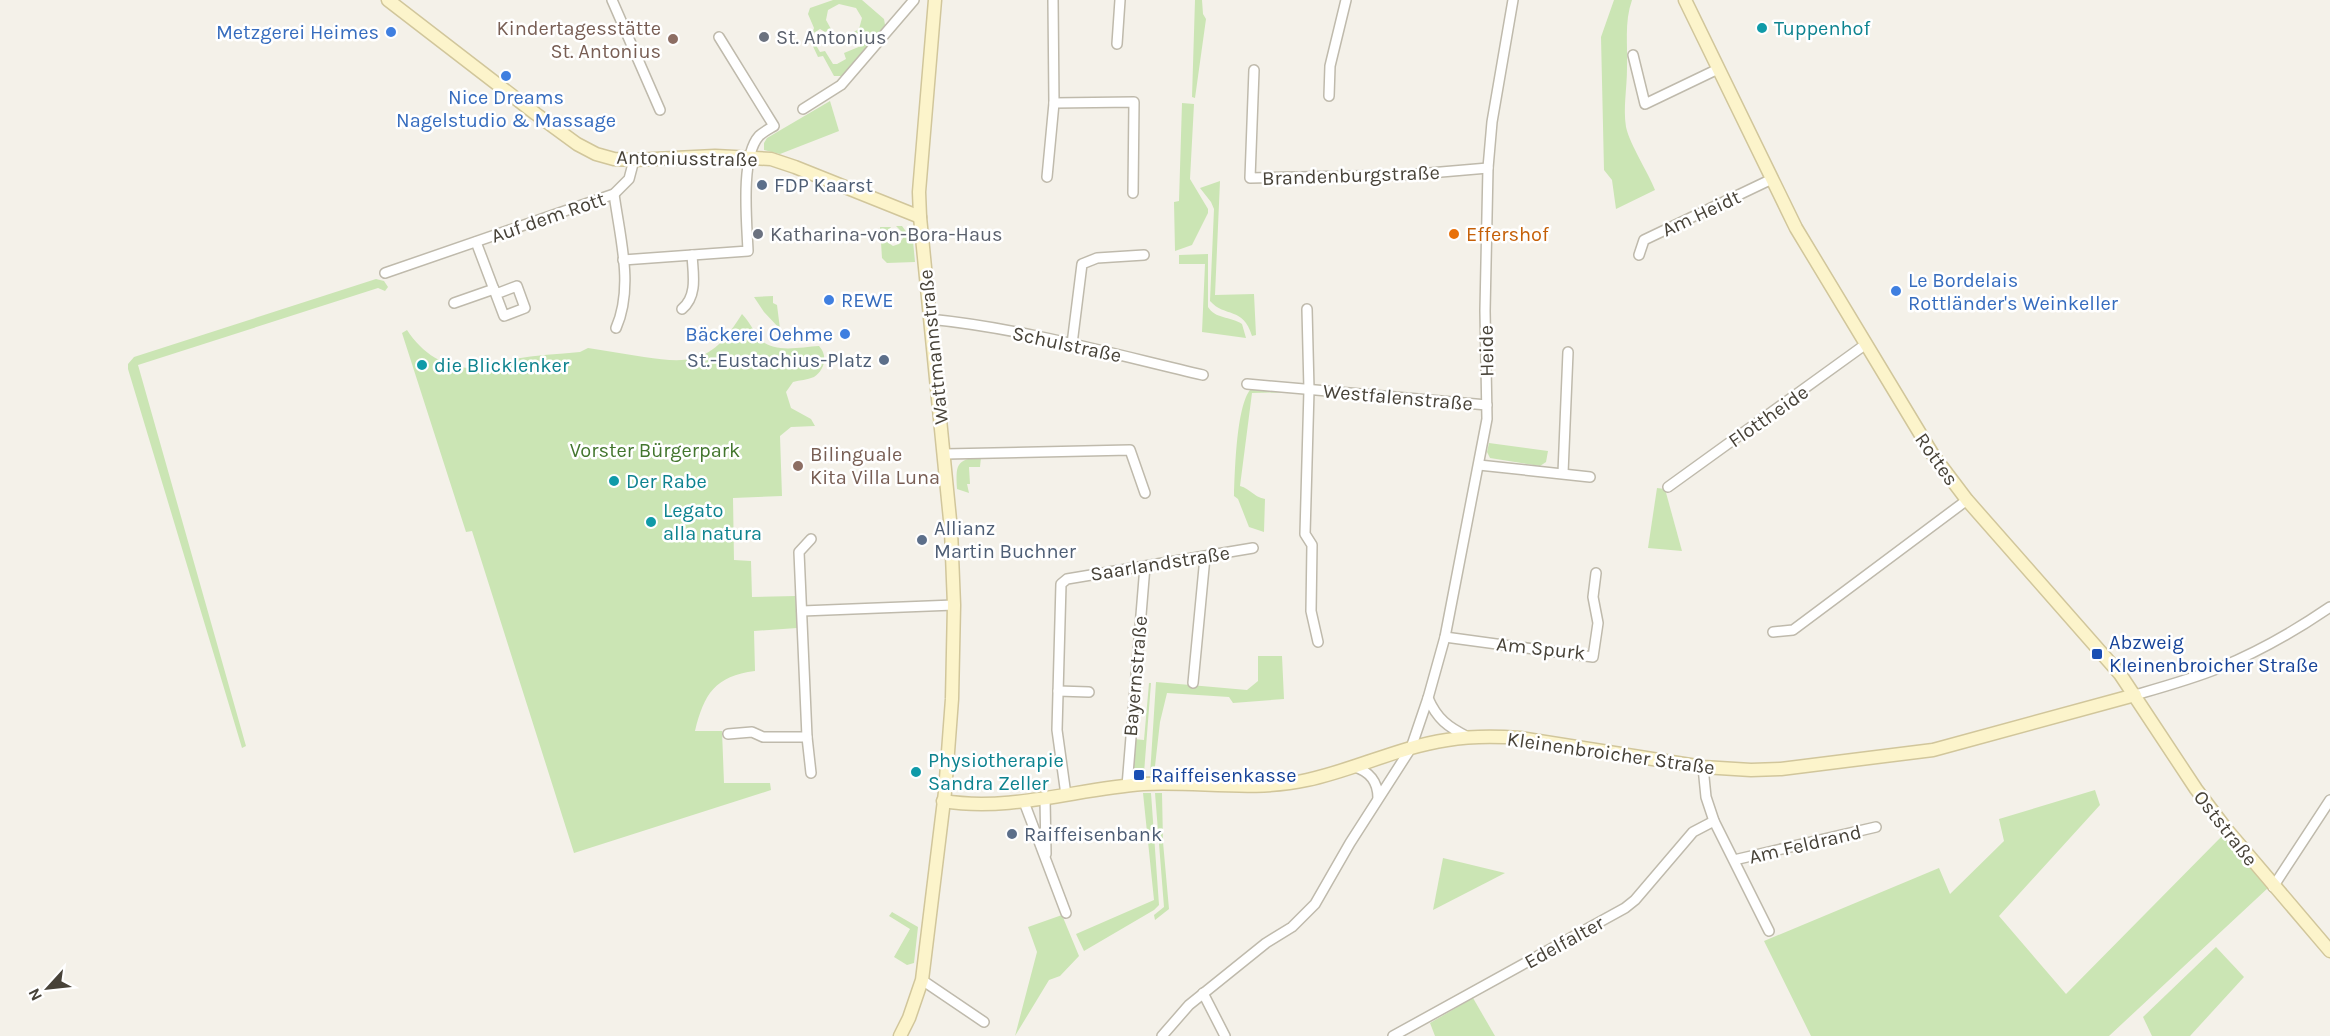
<svg xmlns="http://www.w3.org/2000/svg" width="2330" height="1036" font-family="Karla,sans-serif">
  <style>
    .green { fill: #cbe5b4 }
    .lines { fill: none; stroke-linecap: round; stroke-linejoin: round }
    .street-casing { stroke: #bfbaac; stroke-width: 12 }
    .secondary-casing { stroke: #d1c69b; stroke-width: 15 }
    .street { stroke: #fff; stroke-width: 9 }
    .secondary { stroke: #fcf4cb; stroke-width: 12 }
    .culture-dot { fill: #0f9aa8; stroke: #fff; stroke-width: 2 }
    .shop-dot { fill: #3f7fe0; stroke: #fff; stroke-width: 2 }
    .worship-dot { fill: #6b7280; stroke: #fff; stroke-width: 2 }
    .education-dot { fill: #8d6e63; stroke: #fff; stroke-width: 2 }
    .service-dot { fill: #5c6f8a; stroke: #fff; stroke-width: 2 }
    .food-dot { fill: #e8710a; stroke: #fff; stroke-width: 2 }
    .transit-dot { fill: #1a4fb4; stroke: #fff; stroke-width: 2 }
    .labels { text-anchor: middle; stroke-width: 5; stroke-linejoin: round; paint-order: stroke }
    .education-label { font-size: 20px; fill: #785e54; stroke: #fff; text-anchor: end }
    .culture-label { font-size: 20px; fill: #0d838f; stroke: #fff; text-anchor: start }
    .shop-label { font-size: 20px; fill: #366cbe; stroke: #fff; text-anchor: end }
    .worship-label { font-size: 20px; fill: #5b616d; stroke: #fff; text-anchor: start }
    .street-label { font-size: 20px; fill: #474238; stroke: #fff }
    .service-label { font-size: 20px; fill: #4e5e75; stroke: #fff; text-anchor: start }
    .food-label { font-size: 20px; fill: #c56008; stroke: #fff; text-anchor: start }
    .park-label { font-size: 20px; fill: #43762e; stroke: #fff }
    .transit-label { font-size: 20px; fill: #164399; stroke: #fff; text-anchor: start }
  </style>
  <rect width="100%" height="100%" fill="#f4f1e9"/>
  <!-- green -->
  <g class="green">
    <polygon points="833,0 862,0 884,19 885,25 848,71 841,76 834,76 823,56 818,57 811,42 811,37 820,52 825,51 833,64 837,64 846,59 844,53 861,46 862,43 858,37 852,33 859,29 862,18 856,8 839,4 828,10 826,20 831,29 825,32 820,29 812,34 814,28 808,14 810,8"/>
    <polygon points="1195,0 1202,0 1203,14 1206,19 1195,98 1192,97"/>
    <path d="M1614 0H1632C1624 23 1628 45 1627 68 1627 89 1623 107 1626 127 1630 145 1648 172 1655 190L1616 209 1612 180 1604 170 1601 37Z"/>
    <polygon points="830,101 839,131 780,154 764,150 764,143 767,138"/>
    <polygon points="1182,103 1194,104 1190,179 1208,209 1208,213 1192,245 1175,251 1174,202 1179,201"/>
    <path d="M1220 181 1215 295 1254 294 1256 335 1252 336C1243 306 1225 318 1210 301L1214 209 1211 202 1200 188Z"/>
    <polygon points="896,226 902,226 913,241 915,262 887,263 882,258 880,227 891,227 885,236 887,242 893,246 899,244 903,238 902,232"/>
    <path d="M1208 254V307C1215 319 1230 316 1242 324L1246 338 1202 332 1205 264H1179V255Z"/>
    <polygon points="376,279 384,281 388,287 385,291 378,288 138,365 246,746 242,748 128,369 128,364 134,357"/>
    <polygon points="773,296 773,303 777,305 780,329 764,312 754,297"/>
    <path d="M742 314C750 322 754 333 762 341 776 353 801 347 819 346 828 355 825 370 814 377 807 380 800 380 793 382L786 392 791 408 811 419 815 426 791 427 780 436 782 496 733 498 734 560 751 561 752 597 796 596 797 628 754 631 755 671C715 676 704 694 695 731H722L724 783H770L771 790 574 853 472 531 466 532 402 333 407 330C424 356 451 372 482 367 493 366 504 361 514 359 536 355 558 354 580 352L588 348C607 351 625 354 644 357 696 365 713 360 742 314Z"/>
    <path d="M1253 387 1304 392 1252 393 1240 486C1251 489 1252 496 1265 499L1264 532 1249 527 1238 499 1234 496C1235 474 1236 399 1253 387Z"/>
    <polygon points="1489,443 1548,451 1546,462 1540,466 1490,458 1487,452"/>
    <path d="M981 457 980 467H969L970 484H967L969 493 957 489C956 466 955 459 981 457Z"/>
    <polygon points="1657,488 1665,489 1682,551 1648,548"/>
    <polygon points="1258,656 1282,656 1284,699 1233,703 1229,697 1167,693 1160,722 1154,775 1150,775 1156,682 1247,690 1258,681"/>
    <polygon points="1149,683 1151,683 1144,773 1131,773 1134,739 1144,740"/>
    <polygon points="2095,790 2100,805 1999,916 2066,994 2224,834 2269,887 2109,1036 1811,1036 1764,941 1939,868 1950,894 2004,841 1999,819"/>
    <polygon points="1143,793 1151,793 1159,905 1154,910 1084,951 1076,934 1154,900"/>
    <polygon points="1155,793 1162,793 1163,842 1169,909 1155,920 1154,915 1164,907"/>
    <polygon points="1443,858 1505,873 1433,910"/>
    <polygon points="892,912 918,927 914,963 907,965 894,957 910,929 889,916"/>
    <polygon points="1062,915 1079,956 1060,976 1049,980 1015,1036 1037,952 1028,927"/>
    <polygon points="2216,947 2244,977 2190,1036 2152,1036 2143,1017"/>
    <polygon points="1473,998 1495,1036 1435,1036 1430,1023"/>
  </g>
  <g class="lines">
    <defs>
      <g id="street">
        <polyline points="612,0 660,110"/>
        <polyline points="1117,44 1120,0"/>
        <polyline points="1633,55 1645,104 1718,69"/>
        <polyline points="1254,70 1250,178 1406,175 1488,168"/>
        <polyline points="1329,96 1330,66 1346,0"/>
        <polyline points="1054,103 1134,102 1133,193"/>
        <polyline points="803,109 841,85 914,0"/>
        <polyline points="1047,177 1054,103 1053,0"/>
        <path d="M614 194C620 238 634 287 616 328"/>
        <polyline points="476,242 504,316 525,308 517,286 496,294"/>
        <polyline points="1639,255 1644,240 1772,179"/>
        <path d="M623 260 748 251C747 224 740 157 759 136 763 132 769 129 774 126L719 37"/>
        <polyline points="385,273 614,194 629,179 634,160"/>
        <polyline points="454,303 494,289"/>
        <path d="M682 309C698 296 693 273 692 255"/>
        <polyline points="1307,309 1309,390 1305,534 1312,545 1311,611 1318,642"/>
        <path d="M929 319C1021 328 1113 354 1203 375"/>
        <polyline points="1072,344 1082,264 1097,258 1144,255"/>
        <polyline points="1247,384 1487,405"/>
        <polyline points="945,454 1130,450 1145,493"/>
        <polyline points="1479,465 1590,477"/>
        <polyline points="1563,473 1568,352"/>
        <polyline points="1668,487 1866,344"/>
        <polyline points="811,539 799,552 807,737 811,773"/>
        <polyline points="802,611 954,605"/>
        <polyline points="1773,632 1793,630 1967,500"/>
        <polyline points="1445,637 1593,657 1598,623 1593,597 1596,573"/>
        <polyline points="1193,683 1205,557"/>
        <polyline points="1058,691 1089,692"/>
        <path d="M2135 695C2163 687 2192 679 2219 668 2258 652 2295 631 2330 607"/>
        <path d="M1428 698C1437 719 1448 727 1468 737"/>
        <polyline points="728,734 752,732 763,737 807,737"/>
        <path d="M1354 767C1369 771 1378 782 1378 798"/>
        <polyline points="1703,767 1706,797 1714,821 1769,931"/>
        <polyline points="1127,786 1145,566"/>
        <polyline points="1066,795 1057,730 1061,584 1067,579 1253,548"/>
        <polyline points="1045,798 1046,854"/>
        <polyline points="1024,802 1066,913"/>
        <polyline points="1734,860 1876,827"/>
        <polyline points="2273,887 2330,800"/>
        <polyline points="922,980 984,1022"/>
        <polyline points="1203,993 1225,1036"/>
        <polyline points="1162,1036 1189,1005 1266,943 1292,927 1315,904 1350,843 1411,748 1428,698 1445,637 1487,419 1485,311 1488,168 1492,122 1513,0"/>
        <polyline points="1393,1036 1625,908 1635,900 1693,832 1714,821"/>
      </g>
      <g id="secondary">
        <polyline points="388,0 536,114 577,144 596,154 614,159 634,160 715,156 771,159 795,167 920,217"/>
        <polyline points="1685,0 1796,228 1933,455 1967,500 2120,674 2196,789 2227,830 2330,951"/>
        <path d="M943 801C1011 812 1076 789 1143 784 1198 781 1252 792 1307 780 1354 770 1399 747 1447 740 1471 736 1496 736 1520 738L1703 767 1751 770 1781 769 1933 750 2135 695"/>
        <polyline points="900,1036 909,1018 922,980 945,792 952,699 954,605 951,530 920,217 919,192 935,0"/>
      </g>
    </defs>
    <!-- street casing -->
    <use href="#street" class="street-casing"/>
    <!-- secondary casing -->
    <use href="#secondary" class="secondary-casing"/>
    <!-- street -->
    <use href="#street" class="street"/>
    <!-- secondary -->
    <use href="#secondary" class="secondary"/>
  </g>
  <!-- markers -->
  <g class="culture-dot">
    <circle cx="1762" cy="28" r="6"/>
    <circle cx="422" cy="365" r="6"/>
    <circle cx="614" cy="481" r="6"/>
    <circle cx="651" cy="522" r="6"/>
    <circle cx="916" cy="772" r="6"/>
  </g>
  <g class="shop-dot">
    <circle cx="391" cy="32" r="6"/>
    <circle cx="506" cy="76" r="6"/>
    <circle cx="1896" cy="291" r="6"/>
    <circle cx="829" cy="300" r="6"/>
    <circle cx="845" cy="334" r="6"/>
  </g>
  <g class="worship-dot">
    <circle cx="764" cy="37" r="6"/>
    <circle cx="758" cy="234" r="6"/>
  </g>
  <g class="education-dot">
    <circle cx="673" cy="39" r="6"/>
    <circle cx="798" cy="466" r="6"/>
  </g>
  <g class="service-dot">
    <circle cx="762" cy="185" r="6"/>
    <circle cx="884" cy="360" r="6"/>
    <circle cx="922" cy="540" r="6"/>
    <circle cx="1012" cy="834" r="6"/>
  </g>
  <circle class="food-dot" cx="1454" cy="234" r="6"/>
  <g class="transit-dot">
    <rect x="2091" y="648" width="12" height="12" rx="3"/>
    <rect x="1133" y="769" width="12" height="12" rx="3"/>
  </g>
  <g class="labels">
    <!-- education labels -->
    <g class="education-label">
      <text x="661" y="35">Kindertagesstätte<tspan x="661" dy="23">St. Antonius</tspan></text>
      <text x="810" y="461" text-anchor="start">Bilinguale<tspan x="810" dy="23">Kita Villa Luna</tspan></text>
    </g>
    <!-- culture labels -->
    <g class="culture-label">
      <text x="1774" y="35">Tuppenhof</text>
      <text x="434" y="372">die Blicklenker</text>
      <text x="626" y="488">Der Rabe</text>
      <text x="663" y="517">Legato<tspan x="663" dy="23">alla natura</tspan></text>
      <text x="928" y="767">Physiotherapie<tspan x="928" dy="23">Sandra Zeller</tspan></text>
    </g>
    <!-- shop labels -->
    <g class="shop-label">
      <text x="379" y="39">Metzgerei Heimes</text>
      <text x="506" y="104" text-anchor="middle">Nice Dreams<tspan x="506" dy="23">Nagelstudio &amp; Massage</tspan></text>
      <text x="1908" y="287" text-anchor="start">Le Bordelais<tspan x="1908" dy="23">Rottländer's Weinkeller</tspan></text>
      <text x="841" y="307" text-anchor="start">REWE</text>
      <text x="833" y="341">Bäckerei Oehme</text>
    </g>
    <!-- worship labels -->
    <g class="worship-label">
      <text x="776" y="44">St. Antonius</text>
      <text x="770" y="241">Katharina-von-Bora-Haus</text>
    </g>
    <!-- street labels -->
    <g class="street-label">
      <text transform="translate(687 158) rotate(1)" y="7">Antoniusstraße</text>
      <text transform="translate(1351 175) rotate(-2)" y="7">Brandenburgstraße</text>
      <text transform="translate(1701 213) rotate(-25)" y="7">Am Heidt</text>
      <text transform="translate(548 217) rotate(-19)" y="7">Auf dem Rott</text>
      <text transform="translate(1067 344) rotate(12)" y="7">Schulstraße</text>
      <text transform="translate(933 347) rotate(-96)" y="7">Wattmannstraße</text>
      <text transform="translate(1486 351) rotate(-91)" y="7">Heide</text>
      <text transform="translate(1398 397) rotate(5)" y="7">Westfalenstraße</text>
      <text transform="translate(1768 416) rotate(-35)" y="7">Flottheide</text>
      <text transform="translate(1937 459) rotate(55)" y="7">Rottes</text>
      <text transform="translate(1160 563) rotate(-9)" y="7">Saarlandstraße</text>
      <text transform="translate(1541 648) rotate(6)" y="7">Am Spurk</text>
      <text transform="translate(1135 676) rotate(-85)" y="7">Bayernstraße</text>
      <text transform="translate(1611 753) rotate(8)" y="7">Kleinenbroicher Straße</text>
      <text transform="translate(2226 828) rotate(52)" y="7">Oststraße</text>
      <text transform="translate(1805 844) rotate(-13)" y="7">Am Feldrand</text>
      <text transform="translate(1564 942) rotate(-29)" y="7">Edelfalter</text>
    </g>
    <!-- service labels -->
    <g class="service-label">
      <text x="774" y="192">FDP Kaarst</text>
      <text x="872" y="367" text-anchor="end">St.-Eustachius-Platz</text>
      <text x="934" y="535">Allianz<tspan x="934" dy="23">Martin Buchner</tspan></text>
      <text x="1024" y="841">Raiffeisenbank</text>
    </g>
    <!-- food labels -->
    <g class="food-label">
      <text x="1466" y="241">Effershof</text>
    </g>
    <!-- park labels -->
    <g class="park-label">
      <text x="655" y="457">Vorster Bürgerpark</text>
    </g>
    <!-- transit labels -->
    <g class="transit-label">
      <text x="2109" y="649">Abzweig<tspan x="2109" dy="23">Kleinenbroicher Straße</tspan></text>
      <text x="1151" y="782">Raiffeisenkasse</text>
    </g>
  </g>
  <!-- north arrow -->
  <g transform="translate(48 988) rotate(243)" stroke="#ffffff" stroke-width="4.5" paint-order="stroke">
  <path d="M0-4.5L10 22L0 15L-10 22Z" fill="#474238"/>
  <text y="-9" font-size="16" font-weight="bold" text-anchor="middle" fill="#474238">N</text>
  </g>
</svg>
